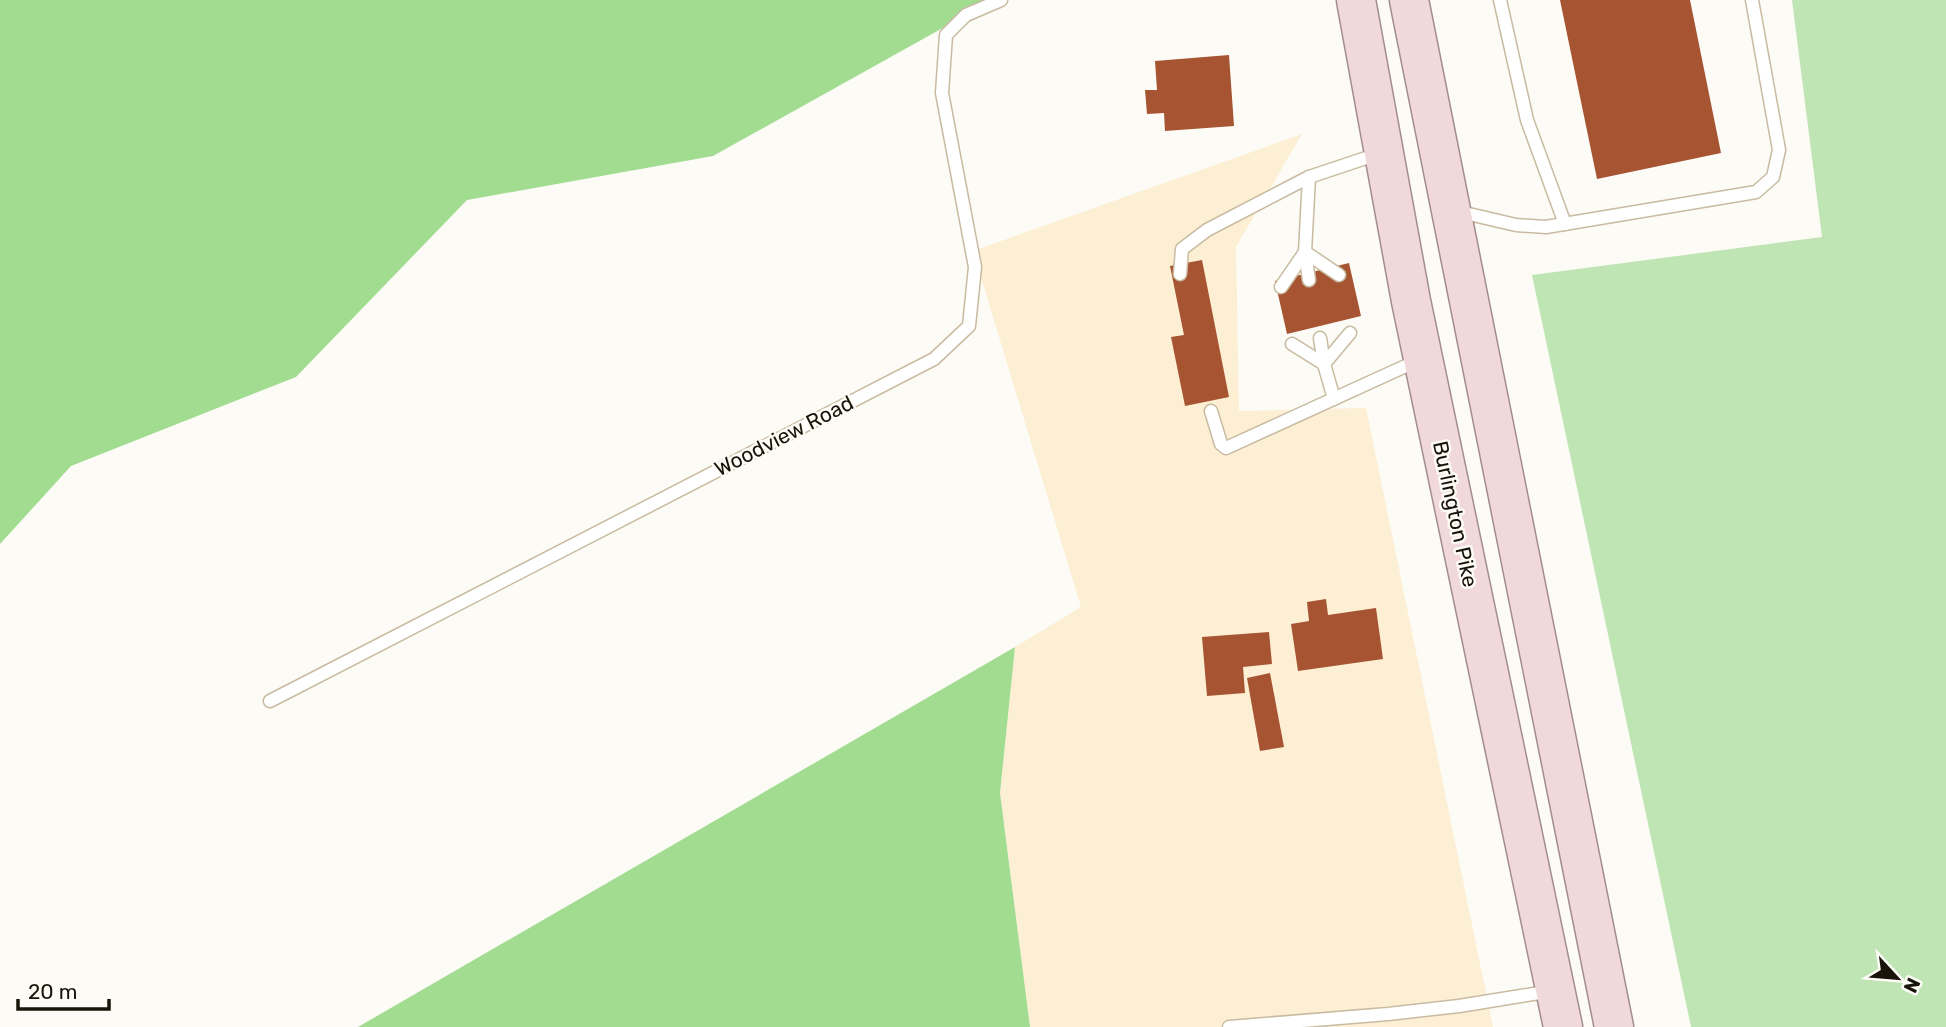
<svg xmlns="http://www.w3.org/2000/svg" width="1946" height="1027" font-family="Rubik,sans-serif">
  <style>
    .built { fill: #fcefd3 }
    .green { fill: #bfe5b5 }
    .forest { fill: #a1dc91 }
    .building { fill: #a65431 }
    .lines { fill: none; stroke-linecap: round; stroke-linejoin: round }
    .service-casing { stroke: #c8bba1; stroke-width: 15 }
    .trunk-casing { stroke: #a28d8c; stroke-width: 41 }
    .service { stroke: #fff; stroke-width: 12 }
    .trunk { stroke: #f0d8db; stroke-width: 38 }
    .labels { text-anchor: middle; stroke-width: 5; stroke-linejoin: round; paint-order: stroke }
    .street-label { font-size: 21px; fill: #18140a; stroke: #fdfbf5 }
  </style>
  <rect width="100%" height="100%" fill="#fdfbf5"/>
  <!-- built -->
  <polygon class="built" points="1302,134 1236,247 1239,411 1366,408 1493,1027 1030,1027 1000,793 1015,647 1081,607 973,251"/>
  <!-- green -->
  <polygon class="green" points="1792,0 1946,0 1946,1027 1691,1027 1532,275 1822,237"/>
  <!-- forest -->
  <g class="forest">
    <polygon points="0,0 1001,0 966,15 713,156 467,200 296,377 71,466 0,544"/>
    <polygon points="1015,647 1000,793 1030,1027 358,1027"/>
  </g>
  <!-- building -->
  <g class="building">
    <polygon points="1560,0 1690,0 1721,153 1597,179"/>
    <polygon points="1229,55 1234,126 1165,131 1164,113 1147,114 1145,90 1157,90 1155,61"/>
    <polygon points="1202,260 1229,397 1185,406 1171,337 1184,335 1170,266"/>
    <polygon points="1349,263 1361,316 1287,334 1275,281"/>
    <polygon points="1326,599 1328,615 1376,608 1383,659 1298,671 1291,624 1309,621 1307,602"/>
    <polygon points="1269,632 1272,664 1243,667 1245,693 1207,696 1202,637"/>
    <polygon points="1270,673 1284,747 1260,751 1247,678"/>
  </g>
  <g class="lines">
    <defs>
      <g id="service">
        <polyline points="1500,0 1527,120 1565,224"/>
        <polyline points="1309,177 1305,252 1339,275"/>
        <polyline points="1456,211 1516,225 1546,227 1756,192 1773,177 1779,150 1752,0"/>
        <polyline points="1305,252 1309,280"/>
        <polyline points="1180,274 1182,249 1207,230 1309,177 1381,153"/>
        <polyline points="1281,287 1305,252"/>
        <polyline points="1320,338 1324,364"/>
        <polyline points="1292,344 1324,364"/>
        <polyline points="1334,399 1324,364 1350,333"/>
        <polyline points="1211,411 1221,444 1226,448 1421,359"/>
        <polyline points="270,701 934,359 969,326 975,267 942,93 946,35 966,15 1001,0"/>
        <polyline points="1229,1027 1388,1014 1459,1006 1552,991"/>
      </g>
      <g id="trunk">
        <polyline points="1356,0 1411,301 1563,1027"/>
        <polyline points="1409,0 1614,1027"/>
      </g>
    </defs>
    <!-- service casing -->
    <use href="#service" class="service-casing"/>
    <!-- trunk casing -->
    <use href="#trunk" class="trunk-casing"/>
    <!-- service -->
    <use href="#service" class="service"/>
    <!-- trunk -->
    <use href="#trunk" class="trunk"/>
  </g>
  <g class="labels">
    <!-- street labels -->
    <g class="street-label">
      <text transform="translate(784 436) rotate(-27)" y="7">Woodview Road</text>
      <text transform="translate(1455 514) rotate(78)" y="7">Burlington Pike</text>
    </g>
  </g>
  <!-- north arrow -->
  <g transform="translate(1897 978) rotate(116)" stroke="#fdfbf5" stroke-width="5" paint-order="stroke">
  <path d="M0-5L12 26L0 18L-12 26Z" fill="#18140a"/>
  <text y="-10" font-size="19" font-weight="bold" text-anchor="middle" fill="#18140a">N</text>
  </g>
  <!-- scale -->
  <path d="M18 999v10h91v-10" fill="none" stroke="#18140a" stroke-width="3.5"/>
  <text x="28" y="999" font-size="21" fill="#18140a" stroke="#fdfbf5" stroke-width="5" paint-order="stroke">20 m</text>
</svg>
